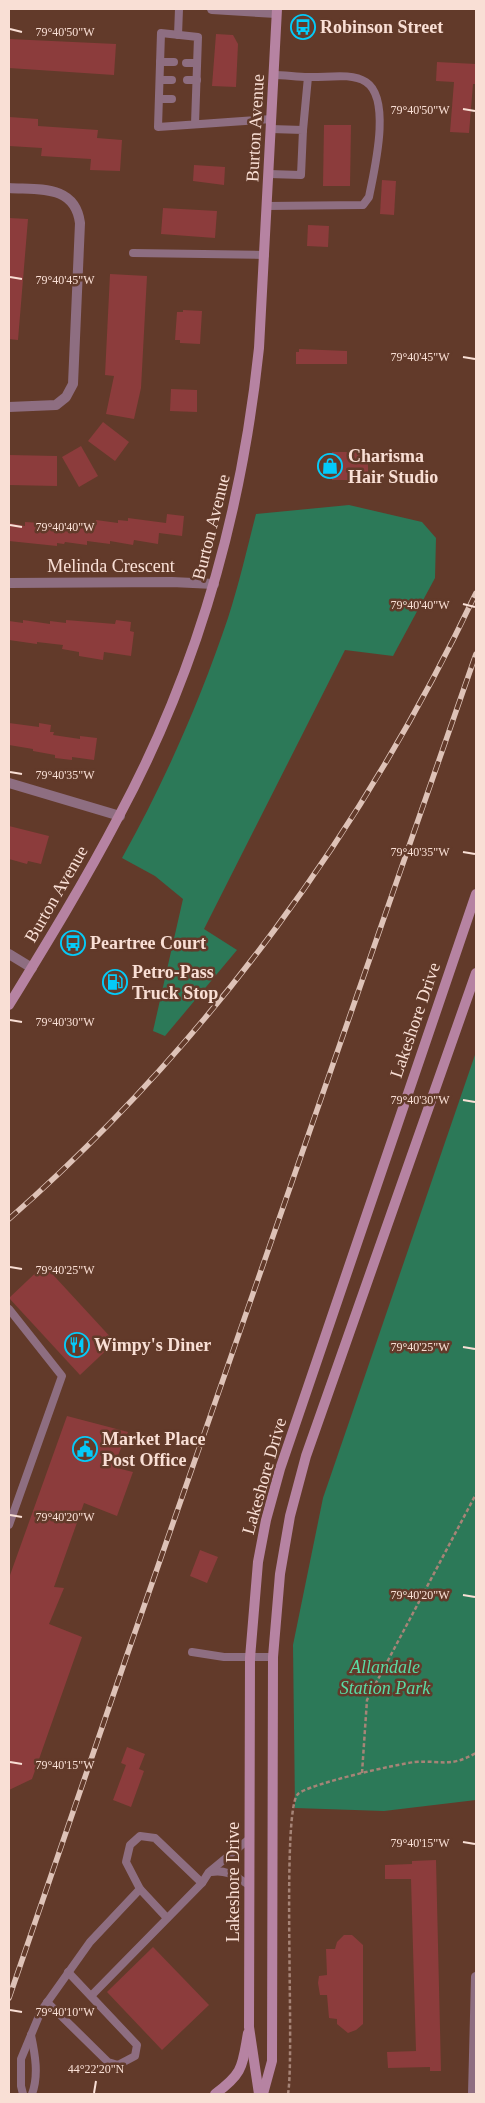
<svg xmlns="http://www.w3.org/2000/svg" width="485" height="2103" font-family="Georgia,serif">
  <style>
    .green { fill: #2c7958 }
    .building { fill: #8c3c3c }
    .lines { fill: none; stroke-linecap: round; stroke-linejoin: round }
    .path { stroke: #a68477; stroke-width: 2.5; stroke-dasharray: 4 2.5; stroke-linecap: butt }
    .service { stroke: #8e6e81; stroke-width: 8 }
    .minor { stroke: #8e6e81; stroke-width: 10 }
    .secondary { stroke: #b683a2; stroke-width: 10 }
    .rail-casing { stroke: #dec2b7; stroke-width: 5.5 }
    .rail { stroke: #623a2a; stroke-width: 4; stroke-dasharray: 11; stroke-linecap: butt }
    .ticks { fill: none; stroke: #f9dfd5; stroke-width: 2 }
    .labels { text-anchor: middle; stroke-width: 5; stroke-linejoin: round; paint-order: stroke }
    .poi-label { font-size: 18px; font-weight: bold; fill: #f9dfd5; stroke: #623a2a; text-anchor: start }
    .street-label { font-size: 18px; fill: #f9dfd5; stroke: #623a2a }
    .park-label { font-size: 18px; font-style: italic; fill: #5adba4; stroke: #623a2a }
    .ticks-label { font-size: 12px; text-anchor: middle; fill: #f9dfd5; stroke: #623a2a; stroke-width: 5; stroke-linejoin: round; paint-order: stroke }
  </style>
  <rect width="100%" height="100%" fill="#623a2a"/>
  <!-- green -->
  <g class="green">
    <path d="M349 505 422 522 436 538 435 578 393 656 345 650 204 929 237 950 165 1036 153 1031 183 899 155 876 122 858C165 781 200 701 228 618 239 584 247 549 256 514Z"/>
    <polygon points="476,1052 476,1800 384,1811 295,1808 293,1645 323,1498"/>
  </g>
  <!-- building -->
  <g class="building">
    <polygon points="216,34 233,35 238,44 236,87 212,86"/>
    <polygon points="9,39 116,44 114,75 9,68"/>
    <polygon points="437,62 476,64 476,84 473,84 469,133 450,132 454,82 436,81"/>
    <polygon points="9,117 38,119 38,126 98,130 97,138 122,140 120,171 90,170 91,159 41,156 42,148 9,146"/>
    <polygon points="324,125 351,125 350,186 323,186"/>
    <polygon points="194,165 225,167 224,185 193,181"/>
    <polygon points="382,180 396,181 394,215 380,214"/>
    <polygon points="163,208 217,211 215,238 161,234"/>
    <polygon points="9,218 28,219 18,340 9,339"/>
    <polygon points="308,225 329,226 328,247 307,246"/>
    <polygon points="110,274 147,276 141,388 134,419 106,414 114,376 105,375"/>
    <polygon points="183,310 202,311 200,344 180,343 180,340 175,340 177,312 183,312"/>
    <polygon points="299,349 347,351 347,364 296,364 296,352 299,352"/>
    <polygon points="171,389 197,390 197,412 170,411"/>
    <polygon points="103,422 129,442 115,461 88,441"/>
    <polygon points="81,446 98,476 79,487 62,457"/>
    <rect x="332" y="452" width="36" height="28"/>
    <polygon points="9,455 57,456 57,486 9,485"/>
    <polygon points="167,514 184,516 182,536 159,533 158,544 134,540 133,545 110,541 110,544 87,541 87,545 65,542 64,544 57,543 57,546 9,541 9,523 25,526 25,522 71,525 72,521 95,524 96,520 118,523 118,520 128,521 128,518 166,523"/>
    <polygon points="23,620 50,624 50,621 66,623 66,620 115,624 116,620 131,622 130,631 134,632 131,656 104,652 103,660 79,656 79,652 62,649 63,645 37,642 37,644 9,640 9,621 23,623"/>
    <polygon points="9,723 39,727 39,723 51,725 50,732 54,732 53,735 80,739 80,736 97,738 94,760 72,757 72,760 55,758 55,755 33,751 33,749 9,745"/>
    <polygon points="9,826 49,836 41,864 28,861 27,864 9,859"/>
    <polygon points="44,1265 115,1342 80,1375 9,1298"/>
    <polygon points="67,1416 128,1432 113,1467 133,1472 117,1516 84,1503 54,1587 64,1588 49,1624 82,1637 32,1779 9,1790 9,1578"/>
    <polygon points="200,1550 218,1557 207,1583 190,1576"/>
    <polygon points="127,1747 145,1754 139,1769 144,1771 131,1807 113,1800 126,1765 121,1763"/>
    <polygon points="436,1860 441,2071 430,2071 430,2067 388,2068 387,2052 416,2051 411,1879 385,1879 385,1865 412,1864 412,1861"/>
    <polygon points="344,1935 352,1935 363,1945 363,2024 356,2030 348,2033 337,2024 337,2019 329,2018 327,1995 320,1995 318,1983 319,1976 327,1975 326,1949 335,1949 337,1942"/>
    <polygon points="153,1947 209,2005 162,2050 107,1992"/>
  </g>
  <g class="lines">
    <!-- path -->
    <g class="path">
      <polyline points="362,1773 367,1700 476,1494"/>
      <path d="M288 2094C295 2053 281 1809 298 1794 309 1784 397 1764 415 1762 442 1760 449 1768 476 1753"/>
    </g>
    <!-- service -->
    <g class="service">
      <polyline points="178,35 179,9"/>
      <polyline points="160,62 174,62"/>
      <polyline points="186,63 197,63"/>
      <polyline points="160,80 172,80"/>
      <polyline points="187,80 197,80"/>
      <polyline points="159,99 172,99"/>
      <polyline points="195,124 198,37 161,33 158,127 272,119"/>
      <polyline points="303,130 308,77"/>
      <polyline points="269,174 301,175 303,130 271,129"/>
      <path d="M267 206 363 205 369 197C374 171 392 99 366 82 351 72 325 78 308 77 297 77 285 75 273 75"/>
      <polyline points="133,253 265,255"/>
      <polyline points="9,1309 62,1376 9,1525"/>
      <polyline points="192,1652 224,1657 273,1657"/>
      <path d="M211 1872C227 1869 236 1877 249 1885"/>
      <polyline points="167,1918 140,1889 126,1862 130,1845 140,1836 155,1838 202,1883"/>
      <polyline points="91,1996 202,1883 209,1872 249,1839"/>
      <polyline points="47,2002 108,2062 118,2065 135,2056 137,2045 68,1972"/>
      <path d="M31 2035C35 2054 39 2075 32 2094"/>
      <polyline points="23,2094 21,2086 21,2059 41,2011 90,1942 140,1889"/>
    </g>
    <!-- minor -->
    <g class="minor">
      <polyline points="212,9 276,13"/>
      <path d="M9 188C38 190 75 184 80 223L73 384 66 397 56 405 9 407"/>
      <polyline points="9,583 172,582 214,584"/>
      <polyline points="9,783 120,816"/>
      <polyline points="9,954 32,968"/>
      <polyline points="473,2094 476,1977"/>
    </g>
    <!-- secondary -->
    <g class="secondary">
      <path d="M9 1005C47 943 85 881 119 816 197 671 242 511 259 348L277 9"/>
      <path d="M215 2094C244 2073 242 2066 248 2033"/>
      <polyline points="259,2094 249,2027 250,1658 258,1562 266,1520 280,1469 476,894"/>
      <polyline points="263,2094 272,2061 273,1657 280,1574 290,1516 306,1456 476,973"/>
    </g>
    <defs>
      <g id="rail">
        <path d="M9 1219C207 1045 363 831 476 593"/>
        <polyline points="9,1998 127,1655 476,654"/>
      </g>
    </defs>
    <!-- rail casing -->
    <use href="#rail" class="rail-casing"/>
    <!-- rail -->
    <use href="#rail" class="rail"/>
  </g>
  <!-- ticks -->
  <path class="ticks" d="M10 29 22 32M463 109 475 111M10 277 22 279M463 357 475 359M10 525 22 527M463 604 475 607M10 772 22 774M463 852 475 854M10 1020 22 1022M463 1100 475 1102M10 1267 22 1269M463 1347 475 1349M10 1515 22 1517M463 1595 475 1597M10 1762 22 1764M463 1842 475 1844M10 2010 22 2012M94 2093 96 2081"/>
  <!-- icons -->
  <defs>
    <symbol id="bus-ring" viewBox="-11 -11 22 22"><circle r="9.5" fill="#623a2a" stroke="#04cbf9" stroke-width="1.5"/><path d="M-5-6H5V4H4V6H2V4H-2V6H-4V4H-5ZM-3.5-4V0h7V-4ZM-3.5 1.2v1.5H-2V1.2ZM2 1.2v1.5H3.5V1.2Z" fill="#04cbf9"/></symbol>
    <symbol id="shop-ring" viewBox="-11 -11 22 22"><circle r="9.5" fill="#623a2a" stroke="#04cbf9" stroke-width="1.5"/><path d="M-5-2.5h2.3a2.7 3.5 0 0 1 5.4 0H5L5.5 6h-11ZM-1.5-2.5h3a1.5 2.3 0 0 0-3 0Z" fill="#04cbf9"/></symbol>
    <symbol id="fuel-ring" viewBox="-11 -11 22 22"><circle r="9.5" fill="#623a2a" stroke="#04cbf9" stroke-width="1.5"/><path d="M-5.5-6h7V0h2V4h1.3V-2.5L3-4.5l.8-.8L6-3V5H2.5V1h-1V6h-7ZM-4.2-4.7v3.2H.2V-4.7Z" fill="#04cbf9"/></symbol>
    <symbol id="restaurant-ring" viewBox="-11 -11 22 22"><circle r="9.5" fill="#623a2a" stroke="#04cbf9" stroke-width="1.5"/><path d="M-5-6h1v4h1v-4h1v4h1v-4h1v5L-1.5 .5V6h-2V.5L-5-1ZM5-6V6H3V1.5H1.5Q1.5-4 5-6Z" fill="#04cbf9"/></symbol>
    <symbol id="civic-ring" viewBox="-11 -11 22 22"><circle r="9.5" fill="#623a2a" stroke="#04cbf9" stroke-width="1.5"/><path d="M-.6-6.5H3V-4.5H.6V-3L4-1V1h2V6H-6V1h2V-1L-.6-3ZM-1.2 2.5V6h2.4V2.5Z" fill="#04cbf9"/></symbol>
  </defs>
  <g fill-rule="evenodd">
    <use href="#bus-ring" x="289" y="13" width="28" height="28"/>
    <use href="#shop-ring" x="316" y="452" width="28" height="28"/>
    <use href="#bus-ring" x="59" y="929" width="28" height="28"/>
    <use href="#fuel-ring" x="101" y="968" width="28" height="28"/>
    <use href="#restaurant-ring" x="63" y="1331" width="28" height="28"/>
    <use href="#civic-ring" x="71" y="1435" width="28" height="28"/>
  </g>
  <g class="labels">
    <!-- poi labels -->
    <g class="poi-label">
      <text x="320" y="33">Robinson Street</text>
      <text x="348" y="462">Charisma<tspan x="348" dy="21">Hair Studio</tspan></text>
      <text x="90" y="949">Peartree Court</text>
      <text x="132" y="978">Petro-Pass<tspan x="132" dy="21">Truck Stop</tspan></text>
      <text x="94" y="1351">Wimpy's Diner</text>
      <text x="102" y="1445">Market Place<tspan x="102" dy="21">Post Office</tspan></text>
    </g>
    <!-- street labels -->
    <g class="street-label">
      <text transform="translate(255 128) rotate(-87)" y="6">Burton Avenue</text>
      <text transform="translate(211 527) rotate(-76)" y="6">Burton Avenue</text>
      <text x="111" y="572">Melinda Crescent</text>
      <text transform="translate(56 894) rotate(-60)" y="6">Burton Avenue</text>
      <text transform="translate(415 1020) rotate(-71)" y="6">Lakeshore Drive</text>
      <text transform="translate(264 1476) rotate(-74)" y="6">Lakeshore Drive</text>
      <text transform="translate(233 1882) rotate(-90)" y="6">Lakeshore Drive</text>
    </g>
    <!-- park labels -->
    <g class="park-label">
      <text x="385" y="1673">Allandale<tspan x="385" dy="21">Station Park</tspan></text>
    </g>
  </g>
  <g class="ticks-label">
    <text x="65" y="36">79°40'50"W</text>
    <text x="420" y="114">79°40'50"W</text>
    <text x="65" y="284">79°40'45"W</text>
    <text x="420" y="361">79°40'45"W</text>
    <text x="65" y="531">79°40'40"W</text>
    <text x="420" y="609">79°40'40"W</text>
    <text x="65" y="779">79°40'35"W</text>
    <text x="420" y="856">79°40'35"W</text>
    <text x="65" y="1026">79°40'30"W</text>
    <text x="420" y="1104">79°40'30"W</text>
    <text x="65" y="1274">79°40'25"W</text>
    <text x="420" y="1351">79°40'25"W</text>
    <text x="65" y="1521">79°40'20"W</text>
    <text x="420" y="1599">79°40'20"W</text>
    <text x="65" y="1769">79°40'15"W</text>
    <text x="420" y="1847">79°40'15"W</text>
    <text x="65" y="2016">79°40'10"W</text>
    <text x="96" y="2073">44°22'20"N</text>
  </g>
  <!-- border -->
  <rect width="485" height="2103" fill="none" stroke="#f9dfd5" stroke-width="20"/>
</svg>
